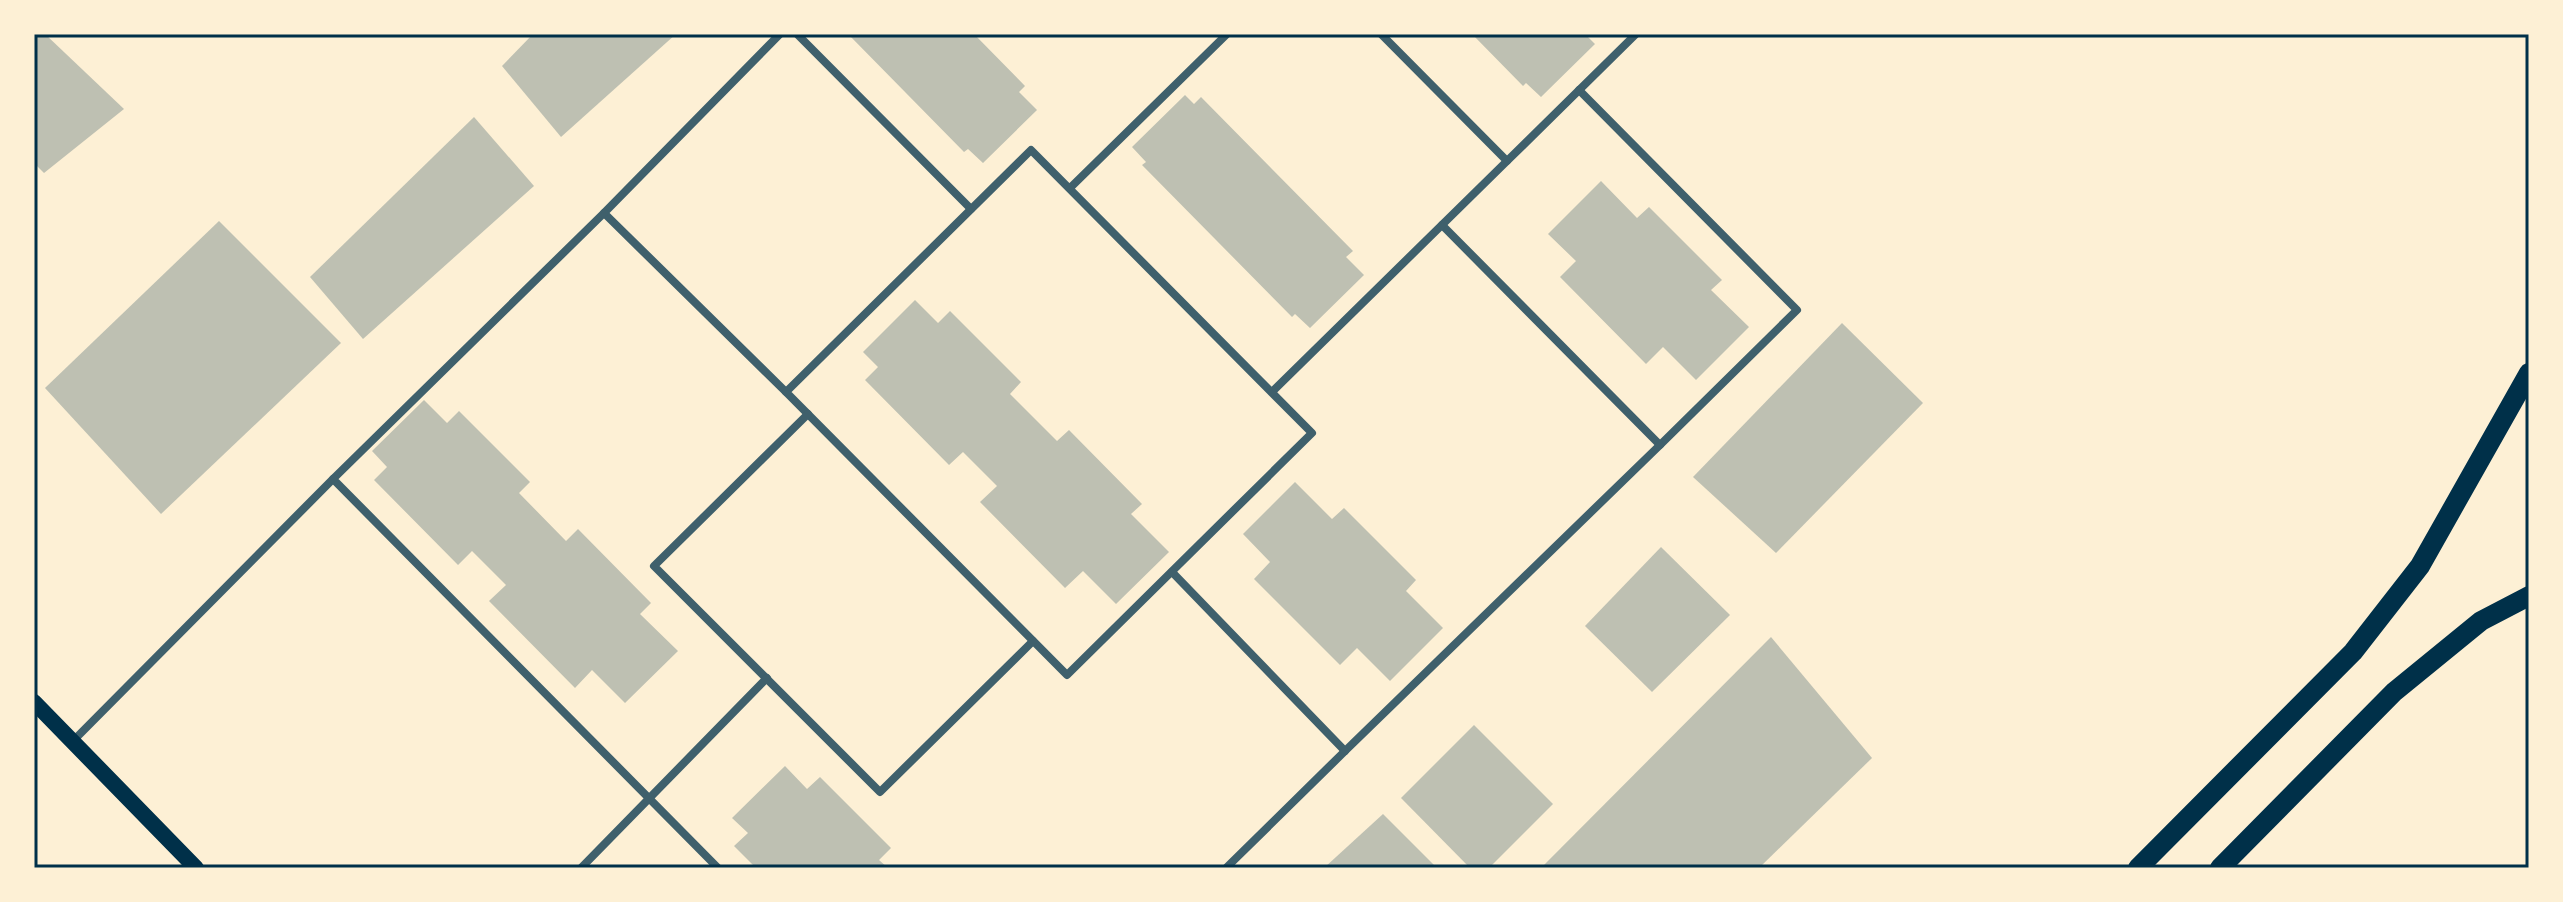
<svg xmlns="http://www.w3.org/2000/svg" width="2563" height="902" font-family="'Alegreya Sans',sans-serif">
  <style>
    .building { fill: #bec0b2 }
    .lines { fill: none; stroke-linecap: round; stroke-linejoin: round }
    .minor { stroke: #3f606c; stroke-width: 8 }
    .secondary { stroke: #003049; stroke-width: 16 }
    .primary { stroke: #003049; stroke-width: 20 }
    .neatline { fill: none; stroke: #003049; stroke-width: 3 }
  </style>
  <rect width="100%" height="100%" fill="#fdf0d5"/>
  <!-- building -->
  <g class="building">
    <polygon points="34,34 45,34 124,109 44,173 34,163"/>
    <polygon points="533,34 676,34 561,137 502,66"/>
    <polygon points="848,34 974,34 1025,86 1019,92 1037,110 983,163 968,149 964,152"/>
    <polygon points="1472,34 1585,34 1595,44 1541,97 1526,83 1523,86"/>
    <polygon points="1185,95 1194,104 1201,97 1353,251 1346,257 1364,275 1310,328 1295,314 1292,317 1142,165 1146,162 1132,147"/>
    <polygon points="474,117 534,186 363,339 310,277"/>
    <polygon points="1601,181 1637,218 1649,207 1722,280 1711,290 1749,327 1696,380 1663,347 1646,364 1560,277 1576,261 1548,234"/>
    <polygon points="219,221 341,343 161,514 45,388"/>
    <polygon points="915,300 938,323 950,311 1021,382 1010,394 1057,441 1069,430 1142,504 1131,514 1169,552 1116,604 1083,571 1065,588 980,502 997,486 963,452 949,465 865,380 878,367 863,352"/>
    <polygon points="1842,323 1923,403 1776,553 1693,477"/>
    <polygon points="424,400 447,423 459,411 530,482 519,493 566,541 578,529 651,603 640,614 678,651 625,703 592,670 575,688 489,601 506,585 472,551 458,565 374,480 387,467 372,451"/>
    <polygon points="1295,482 1332,519 1344,508 1416,580 1406,591 1443,628 1390,681 1357,648 1340,665 1254,579 1270,562 1243,534"/>
    <polygon points="1661,547 1730,615 1652,692 1585,626"/>
    <polygon points="1771,637 1872,758 1759,868 1541,868"/>
    <polygon points="1474,725 1553,804 1489,868 1470,868 1401,798"/>
    <polygon points="785,766 807,789 820,777 891,848 879,860 888,868 756,868 734,846 748,833 732,818"/>
    <polygon points="1383,814 1437,868 1324,868"/>
  </g>
  <g class="lines">
    <!-- minor -->
    <g class="minor">
      <polyline points="780,34 604,213 786,392"/>
      <polyline points="797,34 971,209"/>
      <polygon points="1031,150 1312,433 1067,675 786,392"/>
      <polyline points="1507,161 1636,34"/>
      <polyline points="1070,188 1227,34"/>
      <polyline points="604,213 333,479 718,868"/>
      <polyline points="1442,225 1660,445 1797,310 1579,90"/>
      <polyline points="1272,392 1507,161 1381,34"/>
      <polyline points="808,414 654,566 880,792 1033,641"/>
      <polyline points="1172,572 1345,751 1660,445"/>
      <polyline points="72,742 333,479"/>
      <polyline points="581,868 767,678"/>
      <polyline points="1226,868 1345,751"/>
    </g>
    <!-- secondary -->
    <polyline class="secondary" points="34,702 196,868"/>
    <!-- primary -->
    <g class="primary">
      <polyline points="2138,868 2353,652 2420,566 2529,373"/>
      <polyline points="2220,868 2394,692 2481,621 2529,596"/>
    </g>
  </g>
  <!-- border -->
  <rect width="2563" height="902" fill="none" stroke="#fdf0d5" stroke-width="72"/>
  <rect x="36" y="36" width="2491" height="830" class="neatline"/>
</svg>
